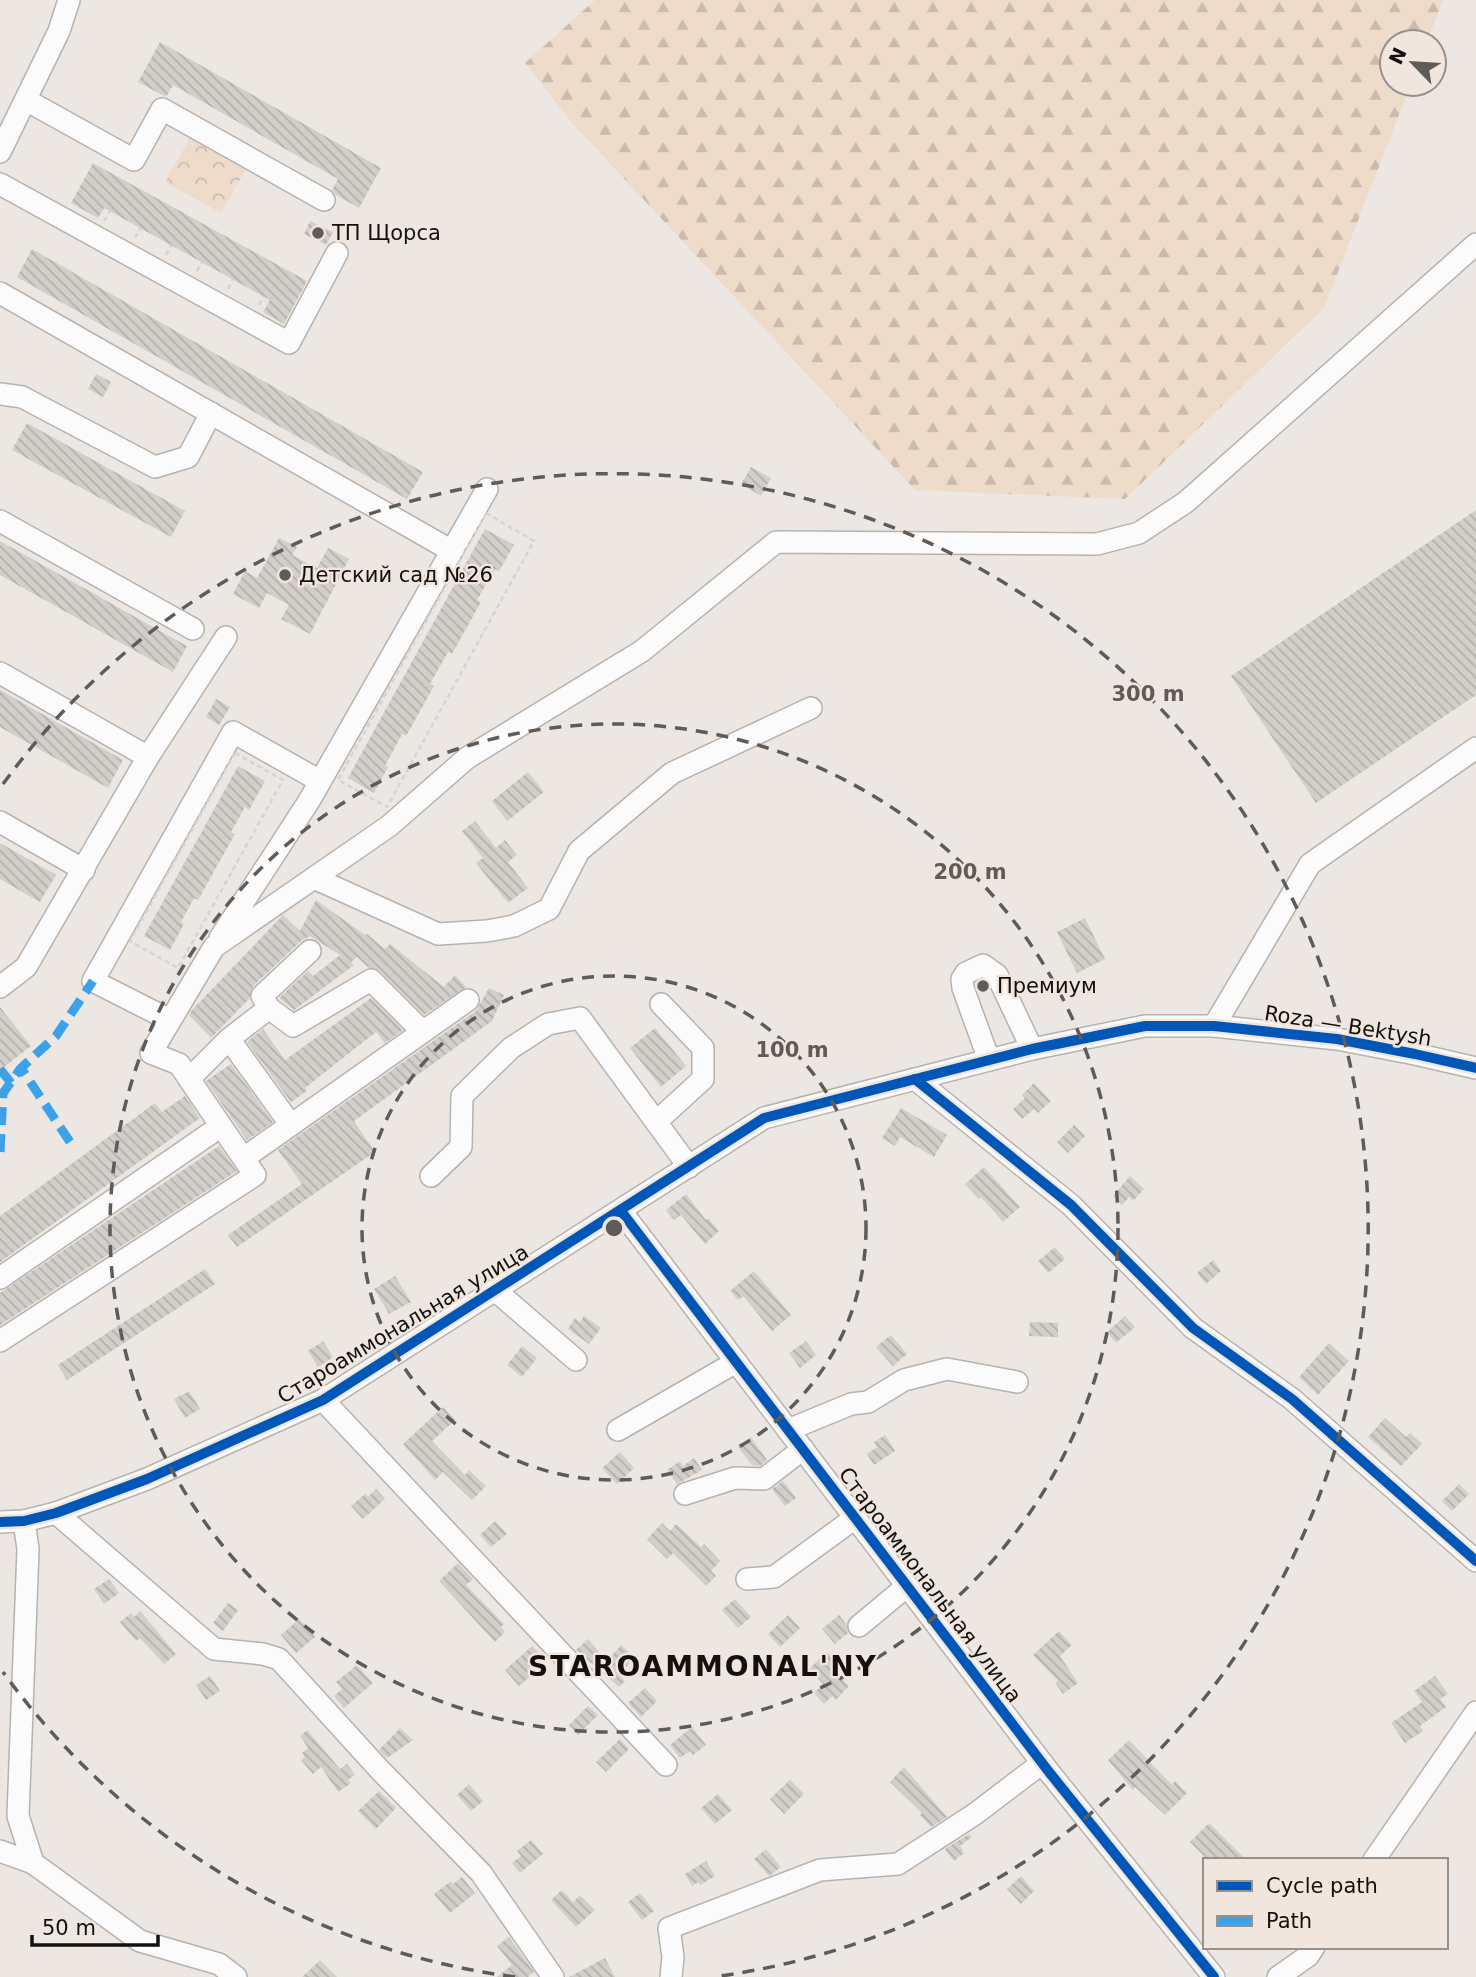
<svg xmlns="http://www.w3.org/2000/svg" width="1476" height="1977" font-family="'DejaVu Sans',sans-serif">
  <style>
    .forest { fill: url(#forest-firs) }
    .park { fill: url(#park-crowns) }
    .building { fill: url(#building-back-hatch) }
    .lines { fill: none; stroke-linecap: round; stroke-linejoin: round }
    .minor-casing { stroke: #b6b2ae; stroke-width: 24 }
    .path { stroke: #d5d3d3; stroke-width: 2.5; stroke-dasharray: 5 3.5; stroke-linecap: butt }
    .minor { stroke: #fcfbfb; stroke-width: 21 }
    .quiet { stroke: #3da1e9; stroke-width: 9; stroke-dasharray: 18 9; stroke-linecap: butt }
    .cycleway-casing { stroke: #f0e6de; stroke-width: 15 }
    .cycleway { stroke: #0057b8; stroke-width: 10 }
    .ring { fill: none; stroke: #5f5b58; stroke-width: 3.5; stroke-dasharray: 12 9 }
    .poi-dot { fill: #5f5b58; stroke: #f0e6de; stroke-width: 2.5 }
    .labels { text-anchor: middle; stroke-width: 5; stroke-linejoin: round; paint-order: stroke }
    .poi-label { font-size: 21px; fill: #13100d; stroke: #f0e6de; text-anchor: start }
    .street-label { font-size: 21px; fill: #13100d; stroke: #f0e6de }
    .district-label { font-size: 28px; font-weight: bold; letter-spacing: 2px; fill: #13100d; stroke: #f0e6de }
    .centre { fill: #5f5b58; stroke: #f0e6de; stroke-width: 3.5 }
    .ring-label { font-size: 21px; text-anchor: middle; font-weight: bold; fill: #5f5b58; stroke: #f0e6de; stroke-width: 5; stroke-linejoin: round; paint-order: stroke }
  </style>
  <defs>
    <pattern id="forest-firs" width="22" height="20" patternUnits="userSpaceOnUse" patternTransform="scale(1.75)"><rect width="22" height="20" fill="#efdbca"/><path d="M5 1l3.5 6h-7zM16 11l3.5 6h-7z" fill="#ccbbac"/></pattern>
    <pattern id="park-crowns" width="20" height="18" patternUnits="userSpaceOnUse" patternTransform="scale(1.75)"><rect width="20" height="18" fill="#efdbca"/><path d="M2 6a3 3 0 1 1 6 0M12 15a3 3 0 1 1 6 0" fill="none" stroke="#ccbbac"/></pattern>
    <pattern id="building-back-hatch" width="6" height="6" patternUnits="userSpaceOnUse" patternTransform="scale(1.75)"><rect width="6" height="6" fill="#d2ceca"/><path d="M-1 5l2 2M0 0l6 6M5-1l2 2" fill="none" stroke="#b3b0ac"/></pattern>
  </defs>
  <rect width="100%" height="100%" fill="#ece7e2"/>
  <!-- forest -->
  <polygon class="forest" points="595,0 1443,0 1427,42 1392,42 1392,84 1411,84 1324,308 1125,499 915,490 573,124 525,63"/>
  <!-- park -->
  <polygon class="park" points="191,136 247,167 221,213 165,182"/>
  <!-- building -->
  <g class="building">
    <polygon points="160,42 381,168 359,208 336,195 332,190 338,179 173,85 166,97 138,82"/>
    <polygon points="93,163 307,281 284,324 263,312 270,300 104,208 98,218 71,203"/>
    <polygon points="310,221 333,232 326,245 304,234"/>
    <polygon points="32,249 423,472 407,499 17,277"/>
    <polygon points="96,374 111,382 103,397 88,389"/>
    <polygon points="27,423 185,511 171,537 12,450"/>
    <polygon points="751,467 771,478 761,496 741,484"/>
    <polygon points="1476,510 1476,695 1316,803 1231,676"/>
    <polygon points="485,529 514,545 499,571 495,569 477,600 481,602 452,654 448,652 430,684 434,686 406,736 402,734 385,766 388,767 374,793 348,778"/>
    <polygon points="279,538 297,547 292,555 317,568 328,548 349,559 310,634 281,619 289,605 267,593 259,608 233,594 245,571 257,578"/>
    <polygon points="0,541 187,646 173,672 0,575"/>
    <polygon points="0,690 123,760 108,788 0,727"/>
    <polygon points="216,699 230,707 219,725 206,717"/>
    <polygon points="238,766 265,781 249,810 245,807 231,832 235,834 198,900 194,898 181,922 184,924 170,950 144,936"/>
    <polygon points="528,772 544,792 507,821 492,801"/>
    <polygon points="475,821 496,848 505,840 517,855 508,862 528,888 508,903 476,863 483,858 462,831"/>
    <polygon points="0,843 56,875 40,902 0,879"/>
    <polygon points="316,900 365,935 367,934 385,949 390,944 444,987 455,975 466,987 424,1015 380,971 368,967 357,957 351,962 354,965 294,1010 279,998 308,971 313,976 340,955 310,936 301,941 253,986 249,999 211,1038 189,1015 191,1011 283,915 300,931"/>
    <polygon points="1085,918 1105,959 1077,973 1057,932"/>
    <polygon points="489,988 504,995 492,1021 354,1121 375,1152 237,1247 228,1235 302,1184 278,1150 476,1011"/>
    <polygon points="371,998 403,1030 385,1043 376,1032 305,1088 307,1091 291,1102 247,1042 263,1029 285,1060"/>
    <polygon points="0,1007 31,1046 0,1070"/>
    <polygon points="655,1028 686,1066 661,1087 630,1048"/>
    <polygon points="231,1064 273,1122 247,1140 206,1081"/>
    <polygon points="1034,1083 1051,1101 1038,1113 1034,1109 1022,1119 1013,1109 1025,1098 1022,1095"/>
    <polygon points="185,1096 200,1118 0,1262 0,1216 155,1103 162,1112"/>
    <polygon points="901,1108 947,1135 934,1157 900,1137 895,1146 882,1138"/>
    <polygon points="1074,1125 1085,1136 1068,1153 1057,1142"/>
    <polygon points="219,1146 237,1171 0,1325 0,1293"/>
    <polygon points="984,1167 1020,1207 1003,1222 981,1197 979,1199 965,1184"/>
    <polygon points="1130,1176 1144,1189 1133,1201 1129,1197 1122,1205 1113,1196"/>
    <polygon points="686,1194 706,1220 708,1218 719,1231 705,1244 681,1215 674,1220 666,1210"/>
    <polygon points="1055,1247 1065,1259 1048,1273 1038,1261"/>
    <polygon points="1213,1260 1221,1271 1206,1284 1197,1273"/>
    <polygon points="205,1269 215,1284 67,1380 58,1365"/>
    <polygon points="754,1271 791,1315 772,1331 743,1296 738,1300 730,1291"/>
    <polygon points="395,1276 411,1302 389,1314 374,1289"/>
    <polygon points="584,1316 601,1328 589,1344 568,1329 575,1318 580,1322"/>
    <polygon points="1125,1316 1135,1327 1116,1343 1107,1332"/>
    <polygon points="1030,1322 1058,1323 1058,1337 1029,1336"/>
    <polygon points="891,1335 907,1354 893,1366 876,1347"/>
    <polygon points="323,1341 333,1357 318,1367 308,1351"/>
    <polygon points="806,1341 816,1355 800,1368 789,1353"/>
    <polygon points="1329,1343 1349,1361 1318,1395 1299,1377"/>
    <polygon points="522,1346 537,1358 522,1377 507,1365"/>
    <polygon points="189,1391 200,1409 185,1418 174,1399"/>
    <polygon points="443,1407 455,1420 432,1441 465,1475 469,1470 486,1486 472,1500 443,1472 435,1480 403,1444"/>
    <polygon points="1385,1418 1406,1437 1410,1433 1422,1444 1401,1466 1368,1437"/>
    <polygon points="885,1435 895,1451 874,1465 867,1454 877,1447 874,1442"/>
    <polygon points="751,1437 767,1460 760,1466 752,1465 738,1447"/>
    <polygon points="620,1452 634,1468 617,1484 602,1468"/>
    <polygon points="694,1458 702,1470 677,1484 667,1470 680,1461 683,1466"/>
    <polygon points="783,1481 796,1498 785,1506 772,1489"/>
    <polygon points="1459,1484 1469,1494 1452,1511 1442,1501"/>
    <polygon points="376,1489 385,1499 363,1519 351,1506 365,1494 368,1497"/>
    <polygon points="495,1521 507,1534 491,1547 480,1535"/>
    <polygon points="662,1523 670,1531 676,1524 701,1547 704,1544 720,1561 711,1571 716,1576 706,1586 673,1553 667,1559 647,1539"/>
    <polygon points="458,1563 473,1579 466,1585 504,1624 501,1627 505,1632 495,1642 439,1581"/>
    <polygon points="109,1579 119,1593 104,1604 94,1589"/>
    <polygon points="735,1599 751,1617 738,1628 722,1610"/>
    <polygon points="228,1603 238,1610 223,1631 213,1623"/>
    <polygon points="140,1611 176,1654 164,1664 140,1638 136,1641 120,1622 131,1613 134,1617"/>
    <polygon points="788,1615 800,1628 780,1647 768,1634"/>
    <polygon points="839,1615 846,1624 848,1633 835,1644 822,1629"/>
    <polygon points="299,1619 315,1637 296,1653 281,1635"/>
    <polygon points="1059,1631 1072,1645 1060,1656 1078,1683 1063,1694 1055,1683 1058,1681 1033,1655"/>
    <polygon points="588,1639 607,1661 621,1645 635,1657 620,1674 616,1671 625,1681 619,1687 576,1650"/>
    <polygon points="532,1646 542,1657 527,1670 532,1675 519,1686 505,1670"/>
    <polygon points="827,1652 837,1662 831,1668 849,1686 836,1700 832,1696 824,1704 814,1693 823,1684 809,1669"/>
    <polygon points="357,1665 373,1683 344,1708 334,1696 342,1689 336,1682"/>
    <polygon points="210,1676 220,1691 206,1700 196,1685"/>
    <polygon points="1435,1676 1448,1694 1440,1699 1446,1707 1420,1726 1423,1731 1405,1743 1391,1723 1422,1702 1414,1691"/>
    <polygon points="645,1688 657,1701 641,1717 628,1703"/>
    <polygon points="588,1706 598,1715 578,1735 569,1725"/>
    <polygon points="692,1727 706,1745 693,1755 690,1751 680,1758 670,1745"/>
    <polygon points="400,1728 413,1740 387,1758 379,1750"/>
    <polygon points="307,1730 340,1769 347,1764 355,1775 348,1780 351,1783 338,1792 321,1767 313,1774 301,1760 305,1757 302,1753 308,1748 300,1736"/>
    <polygon points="620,1739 629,1749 606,1772 596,1762"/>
    <polygon points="1129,1740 1172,1785 1175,1781 1187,1793 1165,1815 1135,1787 1133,1790 1108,1760"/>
    <polygon points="904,1767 947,1817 931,1827 920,1815 922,1813 890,1782"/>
    <polygon points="790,1780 804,1794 784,1814 770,1799"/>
    <polygon points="469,1784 483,1801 471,1811 457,1795"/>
    <polygon points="379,1791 396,1808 376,1829 358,1811"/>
    <polygon points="718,1794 732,1810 715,1824 701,1808"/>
    <polygon points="1209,1823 1246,1860 1208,1860 1190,1842"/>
    <polygon points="969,1834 972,1837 960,1846 964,1853 954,1861 945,1849"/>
    <polygon points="531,1840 543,1854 520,1873 512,1863 521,1856 517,1851"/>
    <polygon points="766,1849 781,1867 769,1876 754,1859"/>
    <polygon points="706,1861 715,1876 700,1885 698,1882 692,1886 685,1874"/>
    <polygon points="1021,1876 1034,1891 1021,1904 1007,1889"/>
    <polygon points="462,1877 475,1893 450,1913 434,1894 451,1881 453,1884"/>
    <polygon points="562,1890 573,1902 580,1895 595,1910 576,1927 551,1900"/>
    <polygon points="640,1893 654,1911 642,1920 628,1902"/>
    <polygon points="509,1937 534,1972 528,1977 497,1977 512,1965 497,1946"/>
    <polygon points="605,1958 615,1977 569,1977"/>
    <polygon points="320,1960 337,1977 302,1977"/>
  </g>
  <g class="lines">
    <defs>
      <g id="minor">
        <polyline points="26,100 134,160 162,109 324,200"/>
        <polyline points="0,152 59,31 69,0"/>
        <polyline points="0,184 289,343 337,253"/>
        <polyline points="0,293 452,551"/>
        <polyline points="0,394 22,397 155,467 188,457 211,413"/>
        <polyline points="0,521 193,629"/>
        <polyline points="0,673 148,757"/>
        <polyline points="0,822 84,870"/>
        <polyline points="314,878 438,934 487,931 514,926 549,909 579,851 672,773 811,708"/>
        <polyline points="220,938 309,801 487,489"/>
        <polyline points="0,987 26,967 148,757 226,637"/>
        <polyline points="269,1008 262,996 310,951"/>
        <polyline points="170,1020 93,981 233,732 320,781"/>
        <polyline points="1214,1026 1310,864 1476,748"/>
        <polyline points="229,1039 291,1125"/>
        <polyline points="989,1060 963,988 962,979 966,973 983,965 997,975 1032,1049"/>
        <polyline points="189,1079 229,1039 269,1008 293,1026 371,980 422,1031"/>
        <polyline points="915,1079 1071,1205 1193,1328 1292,1399 1476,1561"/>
        <polyline points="656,1122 703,1079 703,1048 661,1004"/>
        <polyline points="244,1158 468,1000"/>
        <polyline points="431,1176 461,1147 462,1096 511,1048 548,1024 580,1018 689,1167"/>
        <polyline points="621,1211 1049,1772 1214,1977"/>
        <polyline points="0,1278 221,1126 179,1064 151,1053 214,947 389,826 467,758 642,651 776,542 1097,544 1139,533 1186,502 1476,244"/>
        <polyline points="496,1291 576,1360"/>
        <polyline points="0,1341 255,1175 221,1126"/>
        <polyline points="323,1400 666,1765"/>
        <polyline points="618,1430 736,1362"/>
        <polyline points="788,1430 851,1404 868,1402 904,1380 947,1369 1017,1382"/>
        <polyline points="685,1494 735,1478 764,1479 803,1449"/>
        <polyline points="56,1513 214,1649 263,1654 279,1659 379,1769 481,1873 553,1977"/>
        <polyline points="24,1521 28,1549 18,1816 33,1863"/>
        <polyline points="0,1522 24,1521 56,1513 147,1479 323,1400 764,1118 1032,1049 1145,1026 1214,1026 1337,1039 1415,1054 1476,1068"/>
        <polyline points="747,1579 774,1577 855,1518"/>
        <polyline points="859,1626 907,1586"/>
        <polyline points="0,1851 33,1863 140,1941 219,1964 236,1977"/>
        <polyline points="1374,1860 1476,1712"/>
        <polyline points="671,1977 673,1957 669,1928 820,1870 898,1864 975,1814 1042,1763"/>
        <polyline points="1278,1977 1308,1956 1314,1947"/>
      </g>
    </defs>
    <!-- minor casing -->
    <use href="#minor" class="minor-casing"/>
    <!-- path -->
    <g class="path">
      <polyline points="104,221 110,211"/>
      <polyline points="135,238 141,228"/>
      <polyline points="166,255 171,245"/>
      <polyline points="197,271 202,262"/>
      <polyline points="228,289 233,279"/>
      <polyline points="259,305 264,296"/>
      <polygon points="486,513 534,541 387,807 338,780"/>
      <polygon points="235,753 283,780 178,968 130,941"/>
    </g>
    <!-- minor -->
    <use href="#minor" class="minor"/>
    <!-- quiet -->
    <g class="quiet">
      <polyline points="0,1069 11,1083"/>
      <polyline points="70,1142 21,1068 56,1036 93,981"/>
      <polyline points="0,1152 3,1093 21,1068"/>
    </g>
    <defs>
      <g id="cycleway">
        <polyline points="915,1079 1071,1205 1193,1328 1292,1399 1476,1561"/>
        <polyline points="621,1211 1049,1772 1214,1977"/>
        <polyline points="0,1522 24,1521 56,1513 147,1479 323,1400 764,1118 1032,1049 1145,1026 1214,1026 1337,1039 1415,1054 1476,1068"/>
      </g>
    </defs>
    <!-- cycleway casing -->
    <use href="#cycleway" class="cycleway-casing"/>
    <!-- cycleway -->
    <use href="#cycleway" class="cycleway"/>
  </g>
  <!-- distance rings -->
  <g class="ring">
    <circle cx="614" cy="1228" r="252"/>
    <circle cx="614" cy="1228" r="504"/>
    <path d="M515 1977A755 755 0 0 1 3 1672M3 784A755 755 0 1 1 713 1977"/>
  </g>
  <!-- markers -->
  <g class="poi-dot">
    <circle cx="318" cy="233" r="7"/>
    <circle cx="285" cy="575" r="7"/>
    <circle cx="983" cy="986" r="7"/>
  </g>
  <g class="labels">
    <!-- poi labels -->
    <g class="poi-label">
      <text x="332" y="240">ТП Щорса</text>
      <text x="299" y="582">Детский сад №26</text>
      <text x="997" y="993">Премиум</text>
    </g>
    <!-- street labels -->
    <g class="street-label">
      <text transform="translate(1348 1026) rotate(9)" y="7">Roza — Bektysh</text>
      <text transform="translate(403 1324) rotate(-31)" y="7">Староаммональная улица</text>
      <text transform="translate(930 1585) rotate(53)" y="7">Староаммональная улица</text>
    </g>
    <!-- district labels -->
    <g class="district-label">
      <text x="703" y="1676">STAROAMMONAL'NY</text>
    </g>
  </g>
  <circle cx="614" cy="1228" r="10" class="centre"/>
  <g class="ring-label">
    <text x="1148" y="701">300 m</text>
    <text x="970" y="879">200 m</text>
    <text x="792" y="1057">100 m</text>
  </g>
  <!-- legend -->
  <rect x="1203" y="1858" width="245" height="91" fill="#f0e6de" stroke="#98908a" stroke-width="2"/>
  <rect x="1217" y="1881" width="35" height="10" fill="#0057b8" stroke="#98908a" stroke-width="2"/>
  <text x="1266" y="1893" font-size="21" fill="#13100d">Cycle path</text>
  <rect x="1217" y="1916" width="35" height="10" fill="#3da1e9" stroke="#98908a" stroke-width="2"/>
  <text x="1266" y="1928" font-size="21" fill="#13100d">Path</text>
  <!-- north arrow -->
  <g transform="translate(1413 63) rotate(295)"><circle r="33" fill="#f0e6de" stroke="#98908a" stroke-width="2"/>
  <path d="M0-5L12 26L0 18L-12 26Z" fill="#5f5b58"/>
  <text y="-10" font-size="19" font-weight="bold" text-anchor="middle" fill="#13100d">N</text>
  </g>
  <!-- scale -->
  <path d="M32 1935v10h126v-10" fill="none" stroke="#13100d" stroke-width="3.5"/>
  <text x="42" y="1935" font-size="21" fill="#13100d" stroke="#f0e6de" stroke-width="5" paint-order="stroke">50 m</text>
</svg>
